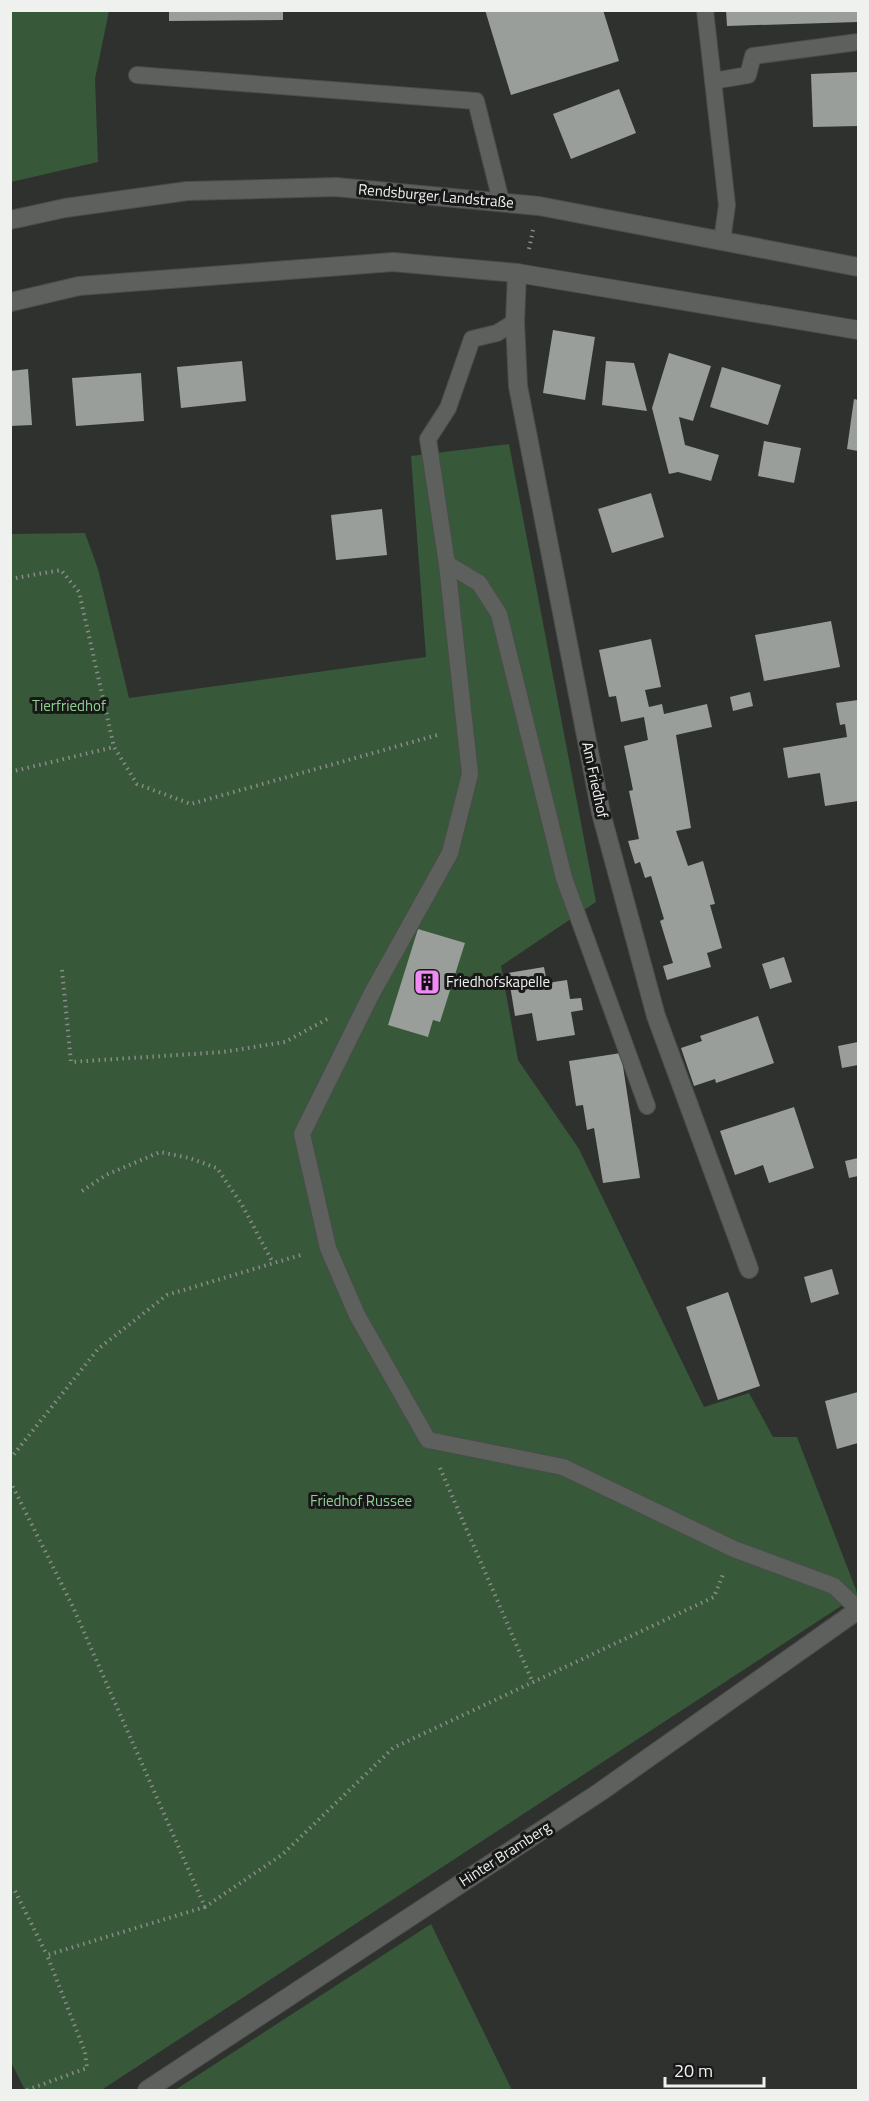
<svg xmlns="http://www.w3.org/2000/svg" width="869" height="2101" font-family="'Titillium Web',sans-serif">
  <style>
    .green { fill: #375839 }
    .building { fill: #9a9e9a }
    .lines { fill: none; stroke-linecap: round; stroke-linejoin: round }
    .lane-casing { stroke: #4a4d4a; stroke-width: 18 }
    .street-casing { stroke: #4a4d4a; stroke-width: 20 }
    .secondary-casing { stroke: #4a4d4a; stroke-width: 20 }
    .path { stroke: #898c89; stroke-width: 4; stroke-dasharray: 1.5 4.5; stroke-linecap: butt }
    .lane { stroke: #5d605d; stroke-width: 16 }
    .street { stroke: #5d605d; stroke-width: 18 }
    .secondary { stroke: #5d605d; stroke-width: 18 }
    .labels { text-anchor: middle; stroke-width: 6; stroke-linejoin: round; paint-order: stroke }
    .street-label { font-size: 15px; fill: #eff1ef; stroke: #171817 }
    .park-label { font-size: 15px; fill: #8ed192; stroke: #171817 }
    .poi-label { font-size: 15px; fill: #eff1ef; stroke: #171817; text-anchor: start }
  </style>
  <rect width="100%" height="100%" fill="#2e312e"/>
  <!-- green -->
  <g class="green">
    <polygon points="10,11 109,11 95,79 98,162 11,182"/>
    <polygon points="509,444 596,902 501,966 518,1060 579,1149 704,1407 749,1393 773,1437 797,1437 858,1595 103,2089 25,2090 11,2062 10,534 85,533 98,569 129,698 426,657 411,456"/>
    <polygon points="431,1924 512,2090 175,2090"/>
  </g>
  <!-- building -->
  <g class="building">
    <polygon points="169,10 283,10 283,20 169,21"/>
    <polygon points="485,10 603,10 619,61 511,95"/>
    <polygon points="726,10 858,10 858,22 727,26"/>
    <polygon points="858,72 858,126 813,127 811,74"/>
    <polygon points="619,89 636,133 571,159 553,114"/>
    <polygon points="553,330 595,337 585,400 543,393"/>
    <polygon points="669,353 711,366 693,421 679,417 685,445 719,455 711,481 678,472 669,474 652,408"/>
    <polygon points="242,361 246,401 181,408 177,367"/>
    <polygon points="606,361 634,363 647,411 602,405"/>
    <polygon points="722,367 781,385 768,425 710,407"/>
    <polygon points="28,369 32,425 10,426 10,371"/>
    <polygon points="141,373 144,421 76,426 72,378"/>
    <polygon points="854,399 858,400 858,451 847,449"/>
    <polygon points="764,441 801,448 794,483 758,476"/>
    <polygon points="651,493 664,537 612,553 598,509"/>
    <polygon points="382,509 387,555 336,560 331,515"/>
    <polygon points="831,621 840,667 764,681 755,635"/>
    <polygon points="651,639 661,687 645,690 649,707 662,704 664,714 707,704 712,727 676,735 691,828 676,831 688,866 703,861 715,904 710,905 722,948 707,953 711,967 667,980 663,966 673,963 660,921 664,919 651,876 645,878 640,862 635,864 628,841 639,839 629,791 633,790 624,746 648,740 644,717 621,722 616,696 609,697 599,650"/>
    <polygon points="750,692 753,706 733,711 730,697"/>
    <polygon points="858,700 858,801 825,806 820,773 788,778 783,748 847,737 845,724 840,725 836,703"/>
    <polygon points="418,929 465,943 440,1022 433,1020 428,1037 388,1025"/>
    <polygon points="784,957 792,982 770,989 762,964"/>
    <polygon points="544,967 547,983 567,980 570,999 581,998 583,1010 571,1012 575,1035 537,1041 532,1013 515,1016 508,973"/>
    <polygon points="758,1016 774,1063 716,1083 715,1079 694,1086 681,1048 702,1041 700,1036"/>
    <polygon points="858,1042 858,1065 842,1068 838,1046"/>
    <polygon points="621,1053 640,1178 603,1183 594,1128 587,1130 583,1105 576,1106 569,1061"/>
    <polygon points="794,1107 814,1168 769,1183 763,1165 735,1175 720,1131"/>
    <polygon points="858,1158 858,1176 849,1178 845,1161"/>
    <polygon points="832,1269 839,1294 811,1303 804,1277"/>
    <polygon points="728,1292 760,1386 718,1400 686,1307"/>
    <polygon points="858,1392 858,1443 837,1449 825,1401"/>
  </g>
  <g class="lines">
    <defs>
      <g id="lane">
        <polyline points="705,10 727,205 722,241"/>
        <polyline points="137,75 476,101 501,201"/>
        <polyline points="713,81 748,75 753,56 858,42"/>
        <polyline points="515,322 497,333 472,339 448,408 428,439 447,564 479,583 499,614 564,878 647,1106"/>
        <polyline points="447,564 470,774 450,853 371,995 302,1134 328,1248 357,1315 428,1440 563,1467 734,1549 834,1586 858,1609"/>
      </g>
      <g id="street">
        <polyline points="517,273 515,322 518,386 601,813 656,1016 749,1269"/>
        <polyline points="11,302 79,286 393,262 517,273 858,330"/>
        <polyline points="147,2090 600,1792 858,1610"/>
      </g>
      <polyline id="secondary" points="10,220 65,208 187,191 336,187 539,206 858,267"/>
    </defs>
    <!-- lane casing -->
    <use href="#lane" class="lane-casing"/>
    <!-- street casing -->
    <use href="#street" class="street-casing"/>
    <!-- secondary casing -->
    <use href="#secondary" class="secondary-casing"/>
    <!-- path -->
    <g class="path">
      <polyline points="529,249 533,230"/>
      <polyline points="10,579 61,570 79,592 114,747 137,784 191,804 441,734"/>
      <polyline points="10,772 114,747"/>
      <polyline points="62,970 71,1062 223,1052 285,1042 331,1017"/>
      <polyline points="82,1191 106,1175 160,1152 189,1158 217,1168 242,1205 272,1261"/>
      <polyline points="10,1459 98,1349 167,1295 304,1254"/>
      <polyline points="440,1468 533,1683"/>
      <polyline points="10,1481 72,1605 205,1907 283,1854 393,1748 714,1597 724,1572"/>
      <polyline points="15,1891 47,1955"/>
      <polyline points="27,2090 87,2068 85,2052 47,1955 205,1907"/>
    </g>
    <!-- lane -->
    <use href="#lane" class="lane"/>
    <!-- street -->
    <use href="#street" class="street"/>
    <!-- secondary -->
    <use href="#secondary" class="secondary"/>
  </g>
  <!-- icons -->
  <defs>
    <symbol id="building-square" viewBox="-11 -11 22 22"><rect x="-9" y="-9" width="18" height="18" rx="4" fill="#f18af4" stroke="#171817"/><path d="M-4-6H4V6H1V3H-1V6H-4ZM-2.5-4.3h1.7v1.8h-1.7ZM.8-4.3h1.7v1.8H.8ZM-2.5-1h1.7V.8h-1.7ZM.8-1h1.7V.8H.8Z" fill="#111"/></symbol>
  </defs>
  <g fill-rule="evenodd">
    <use href="#building-square" x="412" y="967" width="30" height="30"/>
  </g>
  <g class="labels">
    <!-- street labels -->
    <g class="street-label">
      <text transform="translate(436 196) rotate(5)" y="5">Rendsburger Landstraße</text>
      <text transform="translate(595 780) rotate(78)" y="5">Am Friedhof</text>
      <text transform="translate(505 1854) rotate(-33)" y="5">Hinter Bramberg</text>
    </g>
    <!-- park labels -->
    <g class="park-label">
      <text x="69" y="711">Tierfriedhof</text>
      <text x="361" y="1506">Friedhof Russee</text>
    </g>
    <!-- poi labels -->
    <g class="poi-label">
      <text x="446" y="987">Friedhofskapelle</text>
    </g>
  </g>
  <!-- border -->
  <rect width="869" height="2101" fill="none" stroke="#eff1ef" stroke-width="24"/>
  <!-- scale -->
  <path d="M665 2077v9h99v-9" fill="none" stroke="#eff1ef" stroke-width="3"/>
  <text x="674" y="2077" font-size="18" fill="#eff1ef" stroke="#171817" stroke-width="4.5" paint-order="stroke">20 m</text>
</svg>
